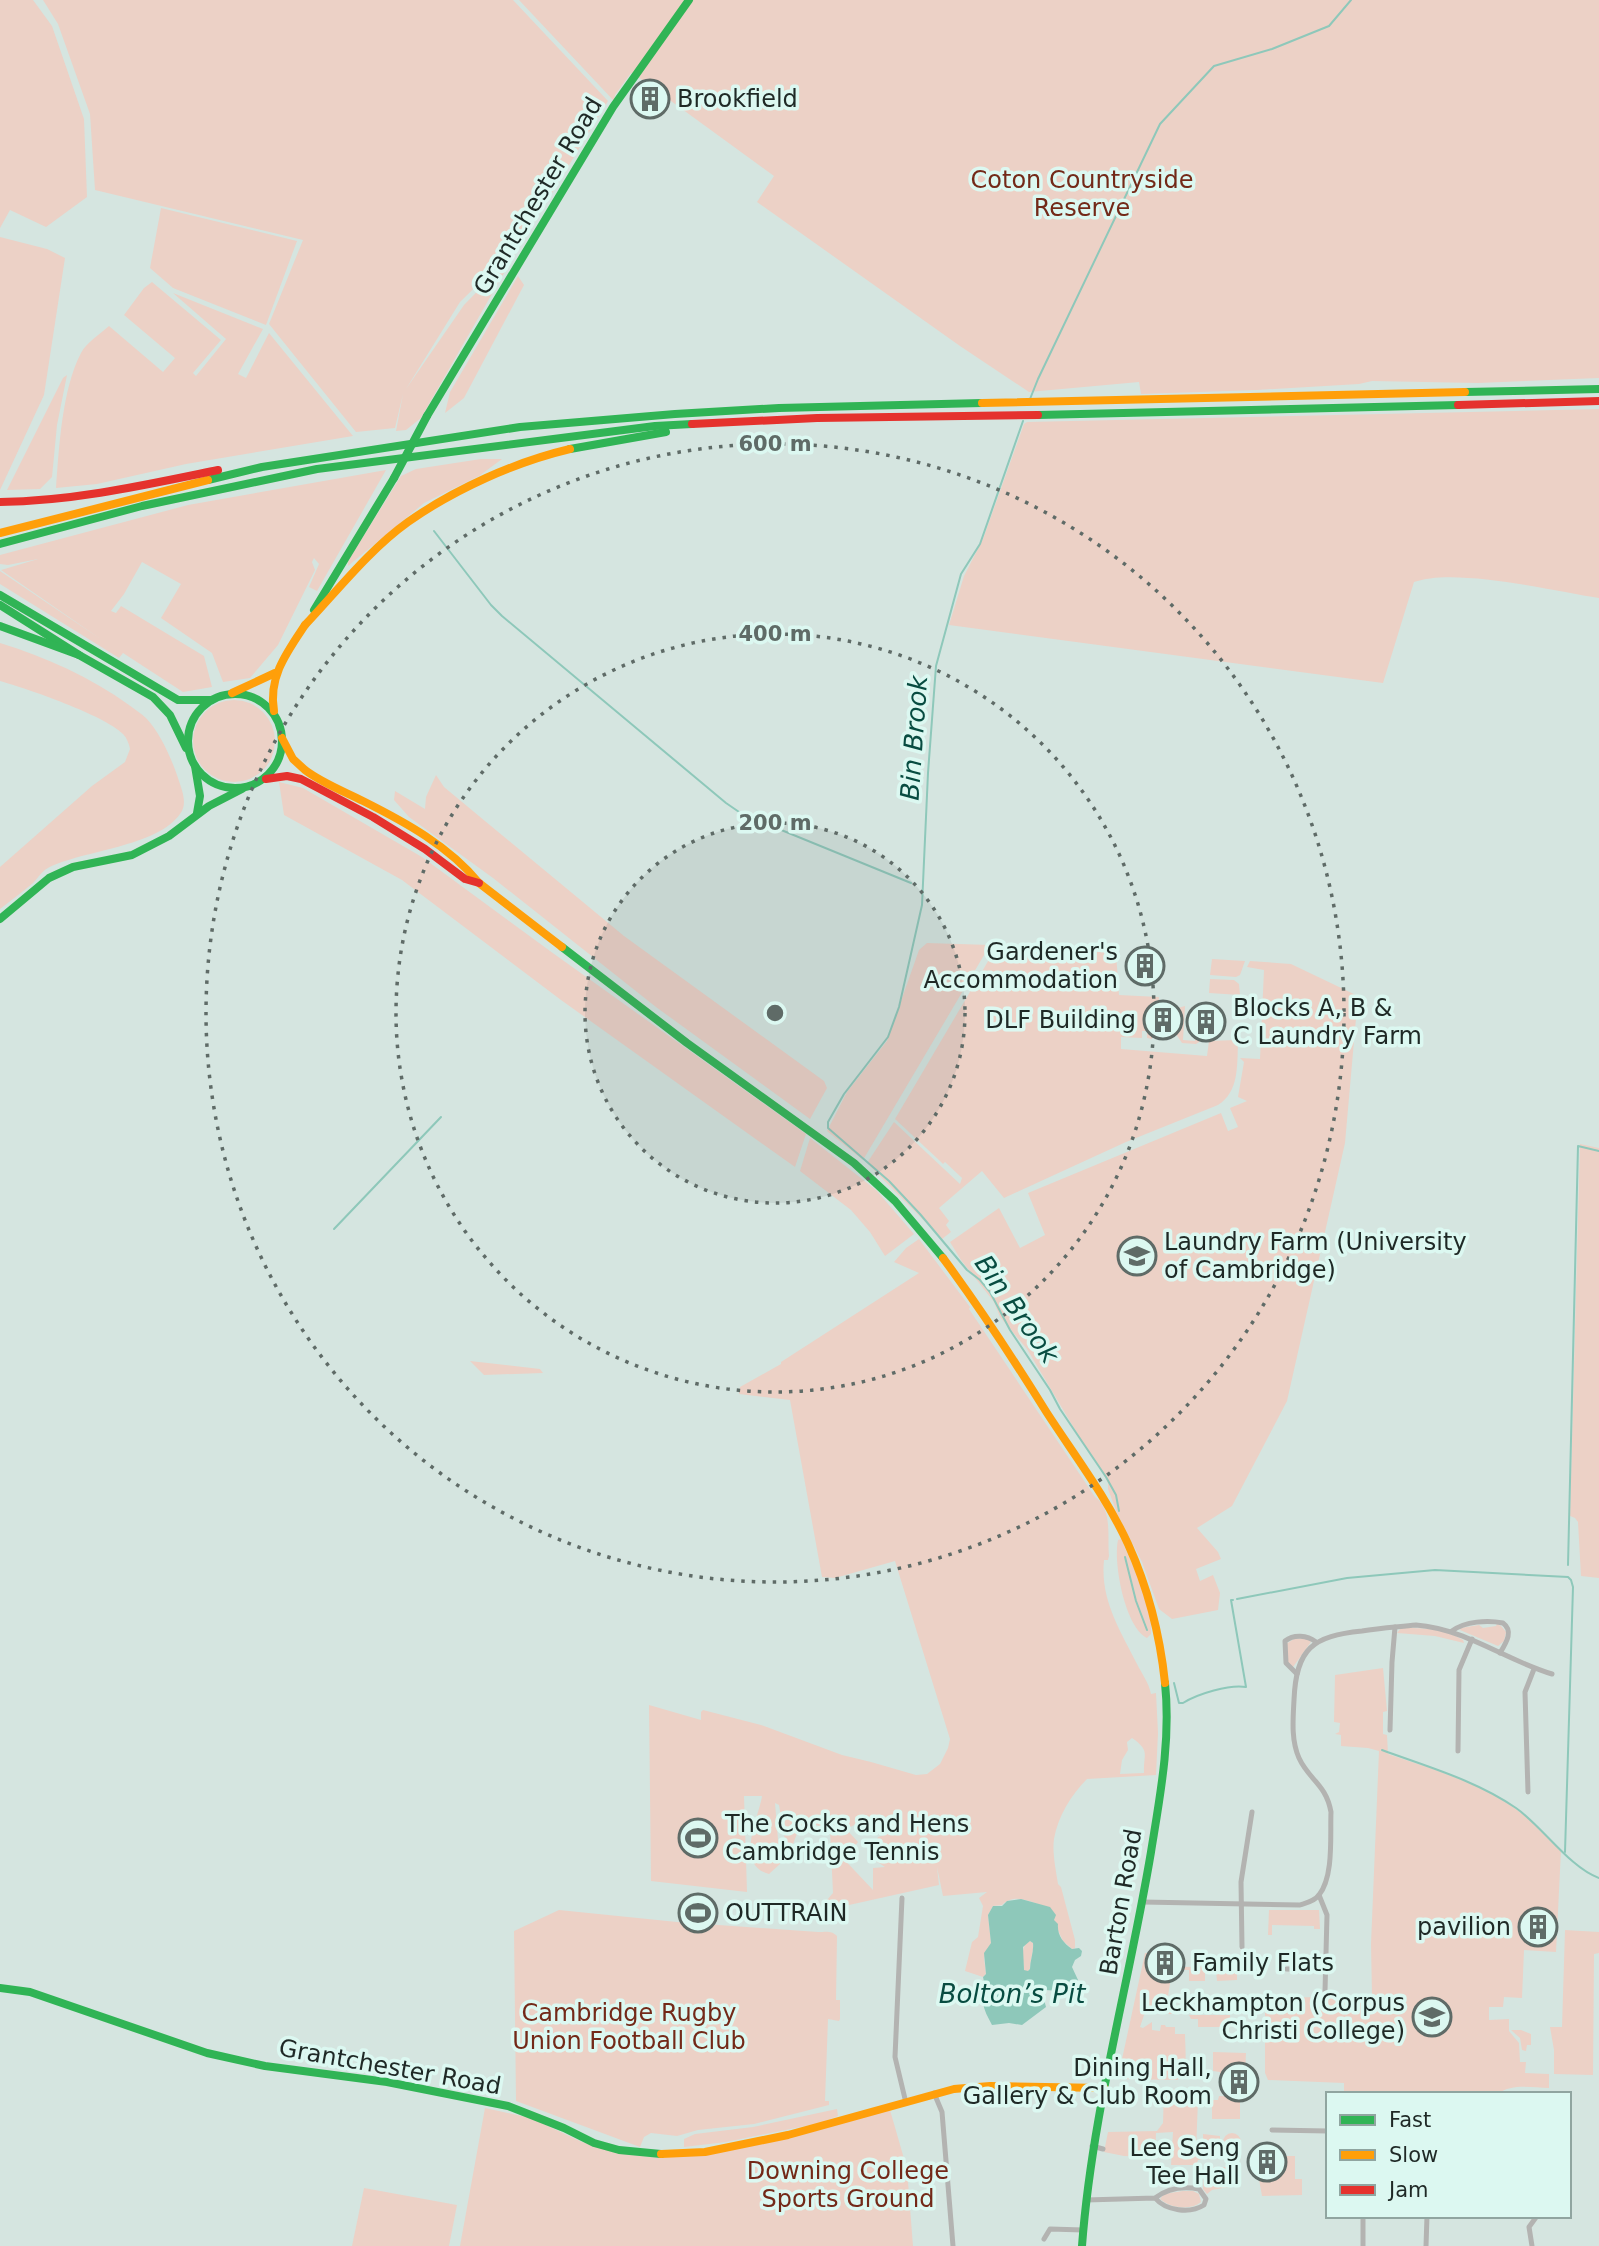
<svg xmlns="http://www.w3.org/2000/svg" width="1599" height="2246" font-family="'DejaVu Sans',sans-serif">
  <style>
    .green { fill: #ecd1c6; fill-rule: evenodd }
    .water { fill: #8ec8ba; fill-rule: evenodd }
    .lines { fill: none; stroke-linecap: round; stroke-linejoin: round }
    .stream { stroke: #8ec8ba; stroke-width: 2 }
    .street { stroke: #b3b3b1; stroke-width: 5 }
    .fast { stroke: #30b455; stroke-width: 8 }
    .slow { stroke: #ff9f0a; stroke-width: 8 }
    .jam { stroke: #e5322d; stroke-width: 8 }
    .fast-bridge { stroke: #30b455; stroke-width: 8 }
    .ring { fill: none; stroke: #5f6b67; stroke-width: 3.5; stroke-dasharray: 3.5 7 }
    .labels { text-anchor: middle; stroke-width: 7; stroke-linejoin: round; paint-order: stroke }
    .poi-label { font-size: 24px; fill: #1f2926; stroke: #dcf8f1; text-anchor: start }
    .park-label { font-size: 24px; fill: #732918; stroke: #dcf8f1 }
    .street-label { font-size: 24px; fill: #1f2926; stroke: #dcf8f1 }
    .water-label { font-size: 26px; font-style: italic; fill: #084c41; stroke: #dcf8f1 }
    .centre { fill: #5f6b67; stroke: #dcf8f1; stroke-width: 3.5 }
    .ring-label { font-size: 21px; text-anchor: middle; font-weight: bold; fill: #5f6b67; stroke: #dcf8f1; stroke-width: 7; stroke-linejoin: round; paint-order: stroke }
  </style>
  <rect width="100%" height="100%" fill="#d5e5e0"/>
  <!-- green -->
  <g class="green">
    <polygon points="0,0 33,0 52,26 84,119 87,197 46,227 10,210 0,228"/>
    <polygon points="43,0 513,0 608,101 552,193 543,194 543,203 513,250 460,302 406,389 464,305 516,252 421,418 406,430 396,431 403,394 395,428 356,432 269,324 303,240 95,190 90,114 58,24"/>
    <polygon points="519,0 1599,0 1599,378 1478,383 1372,381 1359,384 1257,390 1141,394 1139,382 1029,392 960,346 757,202 774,176 638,77 631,73 615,95 614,101"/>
    <polygon points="161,208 297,241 266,325 173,288 150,268"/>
    <polygon points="0,237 47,249 65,258 44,395 0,490"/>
    <polygon points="518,276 524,285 464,398 445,413 450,392"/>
    <path d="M152 282 221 340 193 373 196 376 226 339 173 293 263 329 238 374 246 378 269 333 353 436 186 464 97 484 56 488C59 448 62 389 81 353 86 343 100 334 109 326L163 372 175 358 124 315 144 288Z"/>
    <polygon points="67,375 57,425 52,477 40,489 7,490 63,378"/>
    <path d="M1599 409V598C1553 591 1455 567 1414 582L1383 683 949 625 964 576 983 539 1024 424 1027 422Z"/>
    <polygon points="481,459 502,459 479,476 424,503 348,566 348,561 401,476 416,469"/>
    <polygon points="386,470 317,591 309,587 319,564 314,558 312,562 315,570 278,645 250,678 223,682 212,653 161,618 181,584 142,562 124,594 111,611 116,613 121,606 204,656 212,687 183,692 123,653 119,658 0,584 0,571 102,640 1,570 38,559 8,565 0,564 0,555 188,505"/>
    <path d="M0 643C46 657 90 677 129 705 134 709 141 713 146 718 160 732 172 760 178 778 182 790 188 804 180 814 157 847 83 850 48 868 42 871 38 878 33 883 23 892 11 900 0 909V867L92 786 125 762 130 749C129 744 127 738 123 734 104 715 28 689 0 681Z"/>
    <circle cx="234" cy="741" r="41"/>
    <polygon points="436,775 444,787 624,936 824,1081 827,1088 810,1119 656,1007 493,878 409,817 394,800 395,791 425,809 426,797"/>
    <polygon points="279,782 303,788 422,857 550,951 806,1134 795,1167 561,1000 402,880 284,815"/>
    <polygon points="927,943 990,945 863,1160 827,1131 847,1092 887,1041 919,950"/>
    <path d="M997 946 1116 953 1119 995 1159 997 1157 1031H1153L1152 1039 1147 1038V1031H1142V1038L1121 1037V1049L1207 1056 1209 1041 1236 1040 1238 1044C1237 1066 1239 1092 1218 1105L1126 1142 1004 1198 982 1171 939 1208 949 1221 946 1225 951 1232 942 1239 867 1163 894 1122 960 1184 962 1178 945 1162 943 1164 940 1161 895 1119Z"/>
    <polygon points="1212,959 1245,961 1240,975 1236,977 1210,975"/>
    <polygon points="1250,961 1291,964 1358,996 1345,1143 1287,1401 1232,1506 1197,1528 1218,1552 1221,1559 1196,1569 1200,1581 1213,1575 1220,1593 1218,1610 1172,1619 1159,1609 1142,1562 1117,1513 1108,1489 1108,1483 1097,1463 1084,1445 1027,1349 1000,1317 994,1302 961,1260 950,1242 999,1208 1020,1248 1045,1235 1028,1193 1221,1113 1228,1131 1238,1127 1230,1108 1247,1101 1238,1097 1244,1062 1240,1058 1260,1059 1264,970 1247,967"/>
    <polygon points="1210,979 1234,980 1239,984 1240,995 1209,993"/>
    <polygon points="1185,1006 1183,1040 1195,1041 1196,1021 1200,1021 1199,1042 1196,1044 1182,1043 1176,1034 1178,1008"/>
    <polygon points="810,1138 876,1190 914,1234 885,1256 870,1232 851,1210 800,1171"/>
    <polygon points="1580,1144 1599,1148 1599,1578 1581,1576 1578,1522 1575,1518 1570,1516"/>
    <path d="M919 1239 970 1307 969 1309 1095 1497C1113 1510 1107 1537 1109 1556L1108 1560H1104C1100 1600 1120 1630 1137 1664 1142 1674 1149 1683 1151 1694L1156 1693 1158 1733 1156 1775 1087 1779C1071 1795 1058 1816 1054 1839 1052 1853 1056 1870 1058 1884L1061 1887 1075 1940V1948L1072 1949 1063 1941 1047 1907C1031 1903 1016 1892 1002 1905L993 1906 988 1915 991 1943 984 1958 986 1974 983 1977 965 1971 972 1942 978 1937 983 1906 979 1898 987 1892 943 1896 937 1867 939 1885 840 1907 825 1905 826 1901 833 1893 830 1830 808 1822 800 1826 793 1844 789 1848 786 1846 779 1805 775 1803 780 1864 769 1874C734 1865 759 1817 762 1796H744L747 1892 651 1881 649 1705 701 1720V1712L703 1710 761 1725 842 1755 871 1762 916 1775 927 1774 940 1764 948 1748 950 1739 895 1561 835 1578 822 1577 790 1400 739 1394 740 1387 781 1364V1362L919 1273 894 1262 906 1248ZM1132 1738C1151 1751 1143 1754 1144 1773L1120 1774 1122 1760 1128 1750 1127 1742ZM874 1816 881 1818 887 1834 878 1837 874 1845 876 1861 885 1867 873 1868V1890L840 1855 843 1851 849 1853 858 1842 847 1830 848 1828Z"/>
    <polygon points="470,1361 540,1369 543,1373 484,1375"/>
    <path d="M1121 1539C1132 1564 1153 1607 1151 1634L1147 1638C1125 1627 1113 1562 1118 1540Z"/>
    <polygon points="1497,1624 1501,1626 1506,1632 1504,1641 1498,1646 1460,1630 1461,1628 1479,1625 1483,1628 1496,1626"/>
    <path d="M1401 1628C1422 1628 1444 1628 1463 1640L1464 1643 1435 1636 1397 1633Z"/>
    <polygon points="1307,1638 1311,1642 1293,1667 1288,1662 1286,1644 1294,1639"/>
    <path d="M1383 1668 1387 1711 1383 1712V1734L1387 1735 1388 1754C1432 1769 1479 1782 1517 1810 1533 1821 1547 1837 1561 1850L1556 1952 1524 1950 1522 1998 1504 1997 1503 2007H1489V2020L1509 2019V2031L1519 2043 1520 2062H1526L1525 2073 1549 2074V2088C1533 2088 1512 2083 1498 2094H1344V2083L1268 2080 1265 2073V1998L1372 1996 1371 1944 1379 1751 1368 1748 1341 1746V1735L1335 1734 1339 1732 1340 1723 1334 1722 1335 1675Z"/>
    <path d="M559 1910 677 1922 818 1932C826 1932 831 1930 837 1936L836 2000H840V2019L839 2021 828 2019 825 2101H829V2105L754 2124 698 2130 677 2136 651 2133 644 2137 640 2147 516 2101 514 1931Z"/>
    <polygon points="1269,1910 1319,1910 1320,1929 1314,1929 1314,1926 1272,1925 1272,1935 1268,1935"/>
    <polygon points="1565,1930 1599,1932 1599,1953 1594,1954 1593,2075 1554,2074 1554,2050 1550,2027 1562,2027"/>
    <path d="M1030 1941 1033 1943C1034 1952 1030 1960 1030 1969L1028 1971H1024C1024 1960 1019 1946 1030 1941Z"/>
    <path d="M1145 1953H1161V1956L1156 1957V1967L1172 1971 1168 1996 1164 1998 1166 2006 1172 2014H1169L1162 2007H1152L1144 2015 1140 2027 1143 2028 1152 2022V2030L1160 2031 1161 2025H1165L1166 2027H1175V2034H1185C1185 2050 1189 2072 1177 2080L1122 2079 1119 2073Z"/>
    <polygon points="1248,1966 1250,1970 1237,1970 1237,1980 1217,1981 1216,1971 1205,1971 1205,1981 1189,1981 1189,1970 1181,1970 1181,1967"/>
    <polygon points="1189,2015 1230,2015 1231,2027 1198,2027 1198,2019 1191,2019"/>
    <polygon points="1511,2030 1521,2030 1531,2034 1531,2045 1527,2045 1526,2051 1522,2050 1520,2038"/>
    <polygon points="1213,2052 1246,2053 1245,2075 1220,2075 1220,2072 1213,2071"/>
    <polygon points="1164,2089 1176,2089 1182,2094 1182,2099 1198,2100 1196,2151 1204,2151 1204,2159 1198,2160 1196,2165 1171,2165 1173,2132 1156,2133 1155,2157 1124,2156 1104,2152 1108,2132 1157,2131 1163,2123"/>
    <polygon points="1219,2096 1240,2097 1240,2119 1212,2119 1212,2100 1218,2100"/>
    <polygon points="485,2108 531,2118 582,2142 625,2154 660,2158 890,2110 907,2169 913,2246 460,2246"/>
    <polygon points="837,2109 838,2116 820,2123 726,2142 684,2147 684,2139 695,2134 753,2127"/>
    <circle cx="1232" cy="2142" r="9"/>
    <polygon points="1203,2134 1220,2136 1220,2145 1218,2149 1203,2149"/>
    <polygon points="1274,2156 1295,2156 1295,2179 1302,2179 1302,2195 1262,2196 1258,2174 1274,2174"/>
    <polygon points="1205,2163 1212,2164 1212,2167 1231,2167 1234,2186 1212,2190 1207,2194 1203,2189"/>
    <polygon points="364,2188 457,2205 449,2246 352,2246"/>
    <path d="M1183 2191H1193L1199 2194 1201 2202C1190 2211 1170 2208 1160 2199L1164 2194Z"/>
  </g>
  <!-- water -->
  <path class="water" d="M1021 1899 1050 1907 1056 1915 1054 1920 1058 1924C1057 1935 1063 1943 1072 1949L1079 1948 1082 1951 1081 1956 1075 1960 1072 1967 1078 1980 1076 1986 1060 1991 1045 1990 1043 1996 1046 2007 1022 2025 1009 2023 992 2025C988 2017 984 2011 983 2002 982 1991 986 1990 983 1977L986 1974 984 1953 991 1943 988 1915 993 1906H1002L1007 1901ZM1030 1941 1033 1943C1034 1952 1030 1960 1030 1969L1028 1971 1024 1970 1023 1947Z"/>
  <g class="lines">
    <!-- stream -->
    <g class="stream">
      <polyline points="1030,399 1038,379 1160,124 1214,66 1272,49 1329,26 1351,0"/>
      <polyline points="1023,421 980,544 961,574 936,666 928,773 922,905 899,1007 888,1037 844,1094 828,1122 828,1128 889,1181 920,1214 967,1270 980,1280 990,1292 1010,1330 1050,1390 1060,1409 1106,1477 1116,1495 1119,1511"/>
      <polyline points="434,531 491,605 502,616 726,803 742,814 911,883"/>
      <polyline points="334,1229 441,1117"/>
      <polyline points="1125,1557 1136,1601 1147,1630"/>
      <polyline points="1568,1565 1578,1146 1599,1151"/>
      <polyline points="1237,1599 1347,1578 1435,1570 1568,1577 1571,1580 1573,1587 1565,1852"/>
      <path d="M1174 1683 1179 1703H1183C1197 1694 1230 1684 1246 1687L1231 1600H1233"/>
      <path d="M1382 1750C1428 1767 1475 1780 1516 1808 1542 1826 1570 1868 1599 1878"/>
    </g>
    <!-- street -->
    <g class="street">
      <path d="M1452 1631C1465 1621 1488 1620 1503 1623 1514 1631 1506 1643 1500 1653"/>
      <path d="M1297 1674 1286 1663 1285 1641C1294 1634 1307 1635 1316 1642"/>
      <polyline points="1390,1730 1392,1662 1395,1627"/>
      <polyline points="1458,1751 1459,1670 1472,1639"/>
      <polyline points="1528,1792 1525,1692 1534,1669"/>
      <polyline points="1319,1895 1327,1915 1325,1991"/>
      <polyline points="902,1898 895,2057 906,2103"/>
      <path d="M1143 1902 1300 1905C1306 1903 1315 1901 1319 1895 1334 1876 1330 1836 1331 1812 1326 1784 1309 1780 1299 1758 1291 1740 1293 1719 1294 1700 1296 1648 1313 1636 1362 1631 1380 1628 1398 1627 1416 1625 1466 1629 1505 1660 1552 1674"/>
      <polyline points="1242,1947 1241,1882 1252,1812"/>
      <polyline points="1287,1969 1325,1970"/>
      <polyline points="934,2093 942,2112 953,2246"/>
      <polyline points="1272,2130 1328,2131"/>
      <polyline points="1092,2146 1103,2149"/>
      <path d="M1086 2200 1155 2198C1168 2188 1183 2186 1199 2189L1206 2199 1204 2205C1190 2214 1166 2211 1155 2198"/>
      <polyline points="1044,2239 1050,2229 1083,2230"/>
      <polyline points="1363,2246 1363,2216"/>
      <polyline points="1426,2246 1427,2216"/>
      <polyline points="1532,2246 1529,2227 1537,2216"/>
    </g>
    <!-- fast -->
    <g class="fast">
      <polyline points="1465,392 1599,389"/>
      <polyline points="1038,415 1458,405"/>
      <polyline points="427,416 613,107 689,0"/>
      <polyline points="570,449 666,432"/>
      <polyline points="208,480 262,467 520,427 675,414 779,408 982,403"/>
      <polyline points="0,544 142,506 317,469 655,426 692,424"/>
      <polyline points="0,595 178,700 211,700"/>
      <polyline points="0,605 79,655 153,697 170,715 186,748"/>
      <polyline points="314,610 394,478"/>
      <polyline points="0,626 79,655"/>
      <circle cx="235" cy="741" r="47"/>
      <polyline points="195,766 200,796 197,813"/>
      <polyline points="0,919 49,878 73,867 132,855 169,836 209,806 242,789"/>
      <polyline points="562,947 687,1043 854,1163 895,1201 943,1258"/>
      <polyline points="0,1988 30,1992 207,2053 265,2066 387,2082 508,2106 564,2128 594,2143 619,2150 661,2154"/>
      <path d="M1082 2246C1092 2113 1129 1984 1151 1852 1160 1796 1171 1740 1165 1683"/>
    </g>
    <!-- slow -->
    <g class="slow">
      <polyline points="982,403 1465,392"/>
      <polyline points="0,533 208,480"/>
      <path d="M305 625C338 590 369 550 408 522 455 489 515 462 570 449"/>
      <polyline points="232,693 275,673"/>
      <path d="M274 711C268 677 287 652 305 625"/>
      <path d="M282 738 293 759 305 770C322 783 343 791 363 801 405 822 449 846 479 883L562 947"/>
      <path d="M943 1258C980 1308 1014 1360 1047 1413 1075 1456 1107 1498 1128 1544 1148 1588 1160 1635 1165 1683"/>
      <polyline points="661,2154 705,2152 788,2135 954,2089 990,2086 1104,2088"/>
    </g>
    <!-- jam -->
    <g class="jam">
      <polyline points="1458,405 1599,401"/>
      <polyline points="692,424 817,418 1038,415"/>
      <path d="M0 502C74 501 145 485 218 470"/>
      <polyline points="266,779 287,776 301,779 373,817 425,849 465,879 479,883"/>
    </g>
    <!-- fast-bridge -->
    <polyline class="fast-bridge" points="394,478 427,416"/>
  </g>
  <!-- distance rings -->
  <circle cx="775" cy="1013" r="190" fill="#5f6b67" fill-opacity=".12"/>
  <g class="ring">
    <circle cx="775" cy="1013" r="190"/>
    <circle cx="775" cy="1013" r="379"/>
    <circle cx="775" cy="1013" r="569"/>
  </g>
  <!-- icons -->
  <defs>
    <symbol id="building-ring" viewBox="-11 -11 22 22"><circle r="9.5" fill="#dcf8f1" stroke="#5f6b67" stroke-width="1.5"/><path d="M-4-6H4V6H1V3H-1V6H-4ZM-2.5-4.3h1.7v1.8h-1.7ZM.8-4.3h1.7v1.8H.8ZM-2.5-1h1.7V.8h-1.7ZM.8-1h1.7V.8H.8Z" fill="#5f6b67"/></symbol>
    <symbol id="university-ring" viewBox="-11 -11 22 22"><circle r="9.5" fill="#dcf8f1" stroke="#5f6b67" stroke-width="1.5"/><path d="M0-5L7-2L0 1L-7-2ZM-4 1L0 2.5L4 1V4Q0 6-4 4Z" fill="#5f6b67"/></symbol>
    <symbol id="stadium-ring" viewBox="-11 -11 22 22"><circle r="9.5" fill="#dcf8f1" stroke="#5f6b67" stroke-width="1.5"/><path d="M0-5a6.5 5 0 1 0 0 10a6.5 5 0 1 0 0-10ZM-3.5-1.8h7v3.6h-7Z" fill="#5f6b67"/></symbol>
  </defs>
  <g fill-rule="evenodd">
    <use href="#building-ring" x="628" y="77" width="44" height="44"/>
    <use href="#building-ring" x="1123" y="944" width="44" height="44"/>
    <use href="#building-ring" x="1141" y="998" width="44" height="44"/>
    <use href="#building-ring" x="1184" y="1000" width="44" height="44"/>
    <use href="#university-ring" x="1115" y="1234" width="44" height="44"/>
    <use href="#stadium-ring" x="676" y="1816" width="44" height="44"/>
    <use href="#stadium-ring" x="676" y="1891" width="44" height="44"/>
    <use href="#building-ring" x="1516" y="1905" width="44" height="44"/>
    <use href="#building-ring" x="1143" y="1941" width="44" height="44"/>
    <use href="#university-ring" x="1410" y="1995" width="44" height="44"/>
    <use href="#building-ring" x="1217" y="2060" width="44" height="44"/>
    <use href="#building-ring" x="1245" y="2140" width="44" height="44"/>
  </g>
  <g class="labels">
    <!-- poi labels -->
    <g class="poi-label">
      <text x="677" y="107">Brookfield</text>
      <text x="1118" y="960" text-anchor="end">Gardener's<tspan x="1118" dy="28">Accommodation</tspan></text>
      <text x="1233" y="1016">Blocks A, B &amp;<tspan x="1233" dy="28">C Laundry Farm</tspan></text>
      <text x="1136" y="1028" text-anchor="end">DLF Building</text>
      <text x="1164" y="1250">Laundry Farm (University<tspan x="1164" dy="28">of Cambridge)</tspan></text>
      <text x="725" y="1832">The Cocks and Hens<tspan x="725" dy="28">Cambridge Tennis</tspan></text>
      <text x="725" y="1921">OUTTRAIN</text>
      <text x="1511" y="1935" text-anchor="end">pavilion</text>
      <text x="1192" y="1971">Family Flats</text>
      <text x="1405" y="2011" text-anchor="end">Leckhampton (Corpus<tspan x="1405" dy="28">Christi College)</tspan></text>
      <text x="1212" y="2076" text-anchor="end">Dining Hall,<tspan x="1212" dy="28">Gallery &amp; Club Room</tspan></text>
      <text x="1240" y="2156" text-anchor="end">Lee Seng<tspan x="1240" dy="28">Tee Hall</tspan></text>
    </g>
    <!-- park labels -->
    <g class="park-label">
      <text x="1082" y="188">Coton Countryside<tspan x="1082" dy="28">Reserve</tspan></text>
      <text x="629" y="2021">Cambridge Rugby<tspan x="629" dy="28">Union Football Club</tspan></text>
      <text x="848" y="2179">Downing College<tspan x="848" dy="28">Sports Ground</tspan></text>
    </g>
    <!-- street labels -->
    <g class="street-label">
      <text transform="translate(538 196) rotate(-59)" y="8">Grantchester Road</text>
      <text transform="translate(1121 1902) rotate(-80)" y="8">Barton Road</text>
      <text transform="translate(390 2067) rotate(10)" y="8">Grantchester Road</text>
    </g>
    <!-- water labels -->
    <g class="water-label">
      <text transform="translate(914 738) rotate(-86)" y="9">Bin Brook</text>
      <text transform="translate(1017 1309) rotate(55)" y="9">Bin Brook</text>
      <text x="1012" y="2003">Bolton’s Pit</text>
    </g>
  </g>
  <circle cx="775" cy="1013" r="10" class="centre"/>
  <g class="ring-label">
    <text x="775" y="451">600 m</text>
    <text x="775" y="641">400 m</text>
    <text x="775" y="830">200 m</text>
  </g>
  <!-- legend -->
  <rect x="1326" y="2092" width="245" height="126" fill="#dcf8f1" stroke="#90a5a0" stroke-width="2"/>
  <rect x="1340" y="2115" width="35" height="10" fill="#30b455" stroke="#90a5a0" stroke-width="2"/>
  <text x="1389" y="2127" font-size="21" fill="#1f2926">Fast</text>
  <rect x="1340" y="2150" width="35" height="10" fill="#ff9f0a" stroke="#90a5a0" stroke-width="2"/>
  <text x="1389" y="2162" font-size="21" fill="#1f2926">Slow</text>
  <rect x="1340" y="2185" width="35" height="10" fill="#e5322d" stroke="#90a5a0" stroke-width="2"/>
  <text x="1389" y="2197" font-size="21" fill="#1f2926">Jam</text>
</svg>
